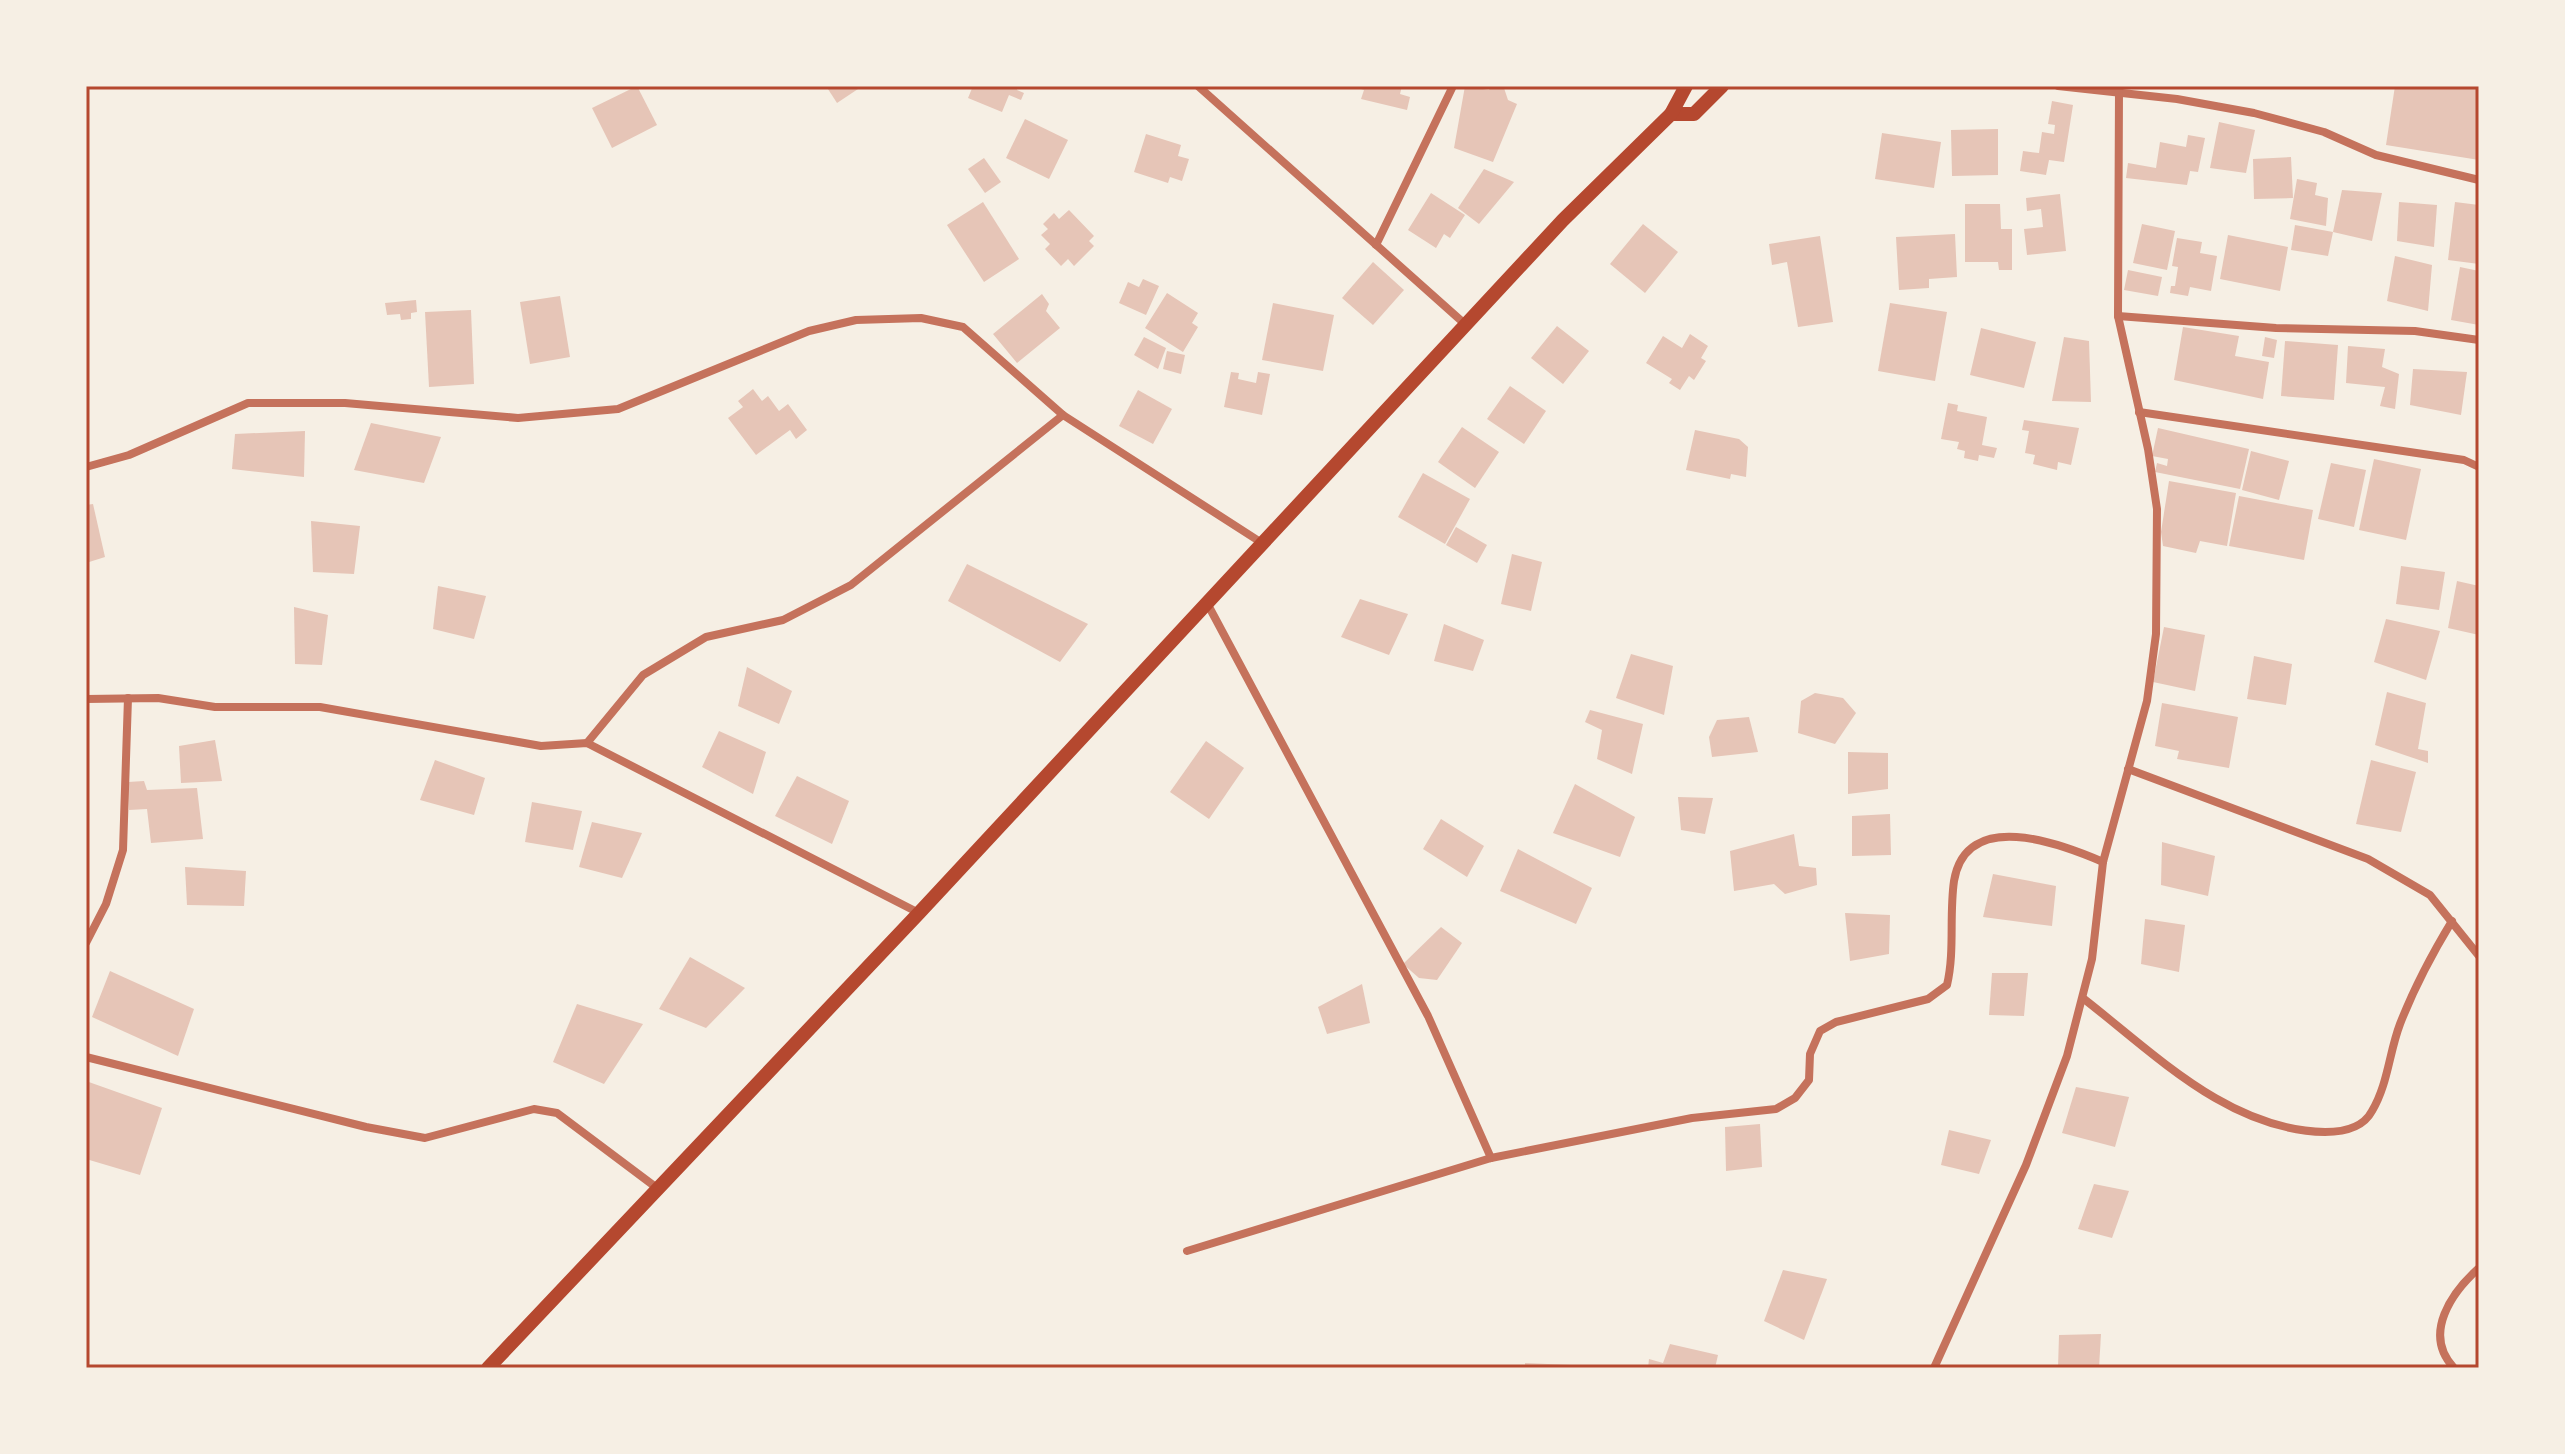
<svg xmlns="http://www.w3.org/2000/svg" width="2565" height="1454" font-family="'Alegreya Sans',sans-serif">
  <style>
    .building { fill: #e6c5b7 }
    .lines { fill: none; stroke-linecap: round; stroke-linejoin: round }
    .minor { stroke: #c5725c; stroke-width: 8 }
    .primary { stroke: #b5482f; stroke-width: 14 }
    .neatline { fill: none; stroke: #b5482f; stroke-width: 3 }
  </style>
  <rect width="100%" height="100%" fill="#f6efe4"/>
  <!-- building -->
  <g class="building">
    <polygon points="637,86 657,125 612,148 592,108"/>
    <polygon points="826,86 856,86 858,89 837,103"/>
    <polygon points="973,86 1018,86 1017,90 1024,93 1021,100 1009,95 1002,112 968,98"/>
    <polygon points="1352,86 1402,86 1400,94 1410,97 1407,110 1361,99 1364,90"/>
    <polygon points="1465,86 1489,90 1491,86 1504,88 1508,100 1517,104 1493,162 1454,148"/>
    <polygon points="2395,86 2479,86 2479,160 2386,145"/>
    <polygon points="2052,101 2073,105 2064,162 2049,160 2046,175 2020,171 2023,151 2039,153 2042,132 2054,134 2055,125 2048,124"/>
    <polygon points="1025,119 1068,140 1049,179 1006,158"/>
    <polygon points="2219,122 2255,130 2246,173 2210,168"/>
    <polygon points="1998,129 1998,175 1952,176 1951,130"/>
    <polygon points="1882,133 1941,142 1934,188 1875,179"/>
    <polygon points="1146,134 1181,145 1178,156 1189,159 1182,181 1170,177 1168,183 1134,172"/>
    <polygon points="2188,135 2205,138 2198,172 2190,171 2187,185 2126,178 2128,163 2156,168 2160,142 2186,147"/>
    <polygon points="2291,157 2293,198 2254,199 2253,159"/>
    <polygon points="984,158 1001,182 985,193 968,169"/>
    <polygon points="1484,169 1514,182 1479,224 1458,208"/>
    <polygon points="2297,179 2317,183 2315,195 2328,198 2326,226 2290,219"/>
    <polygon points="2342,190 2382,193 2372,241 2333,232"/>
    <polygon points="1431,193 1465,215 1450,238 1444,234 1436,248 1408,230"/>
    <polygon points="2060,194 2066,251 2027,255 2024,229 2043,227 2041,209 2027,211 2026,198"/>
    <polygon points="983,202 1019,259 984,282 947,225"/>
    <polygon points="2399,202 2437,205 2434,247 2397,241"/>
    <polygon points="2455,202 2479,205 2479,264 2448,260"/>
    <polygon points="1965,204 2000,204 2001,229 2012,229 2012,270 1999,270 1998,262 1965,262"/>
    <polygon points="1069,210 1094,236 1089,241 1094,246 1074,266 1068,259 1061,266 1045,249 1050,244 1041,235 1048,229 1043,224 1054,213 1059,219"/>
    <polygon points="1643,224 1678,252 1645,293 1610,264"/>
    <polygon points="2142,224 2175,231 2167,270 2133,263"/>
    <polygon points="2295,225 2333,232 2328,256 2291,250"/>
    <polygon points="1955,234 1957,277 1929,279 1929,288 1899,290 1896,237"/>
    <polygon points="2228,235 2288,247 2280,291 2220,279"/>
    <polygon points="1820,236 1833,322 1798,327 1787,262 1772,265 1769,244"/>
    <polygon points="2177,238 2202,242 2200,253 2217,256 2211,291 2190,287 2188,296 2170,293 2171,286 2175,286 2178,267 2172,266"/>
    <polygon points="2395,256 2432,265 2428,311 2387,301"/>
    <polygon points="1373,262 1404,290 1373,325 1342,298"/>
    <polygon points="2460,267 2479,271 2479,325 2451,320"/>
    <polygon points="2128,270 2162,277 2158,296 2124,290"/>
    <polygon points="1143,279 1159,286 1146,315 1119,303 1128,282 1139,287"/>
    <polygon points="1167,293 1198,313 1192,323 1198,327 1183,352 1145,328"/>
    <polygon points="1042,294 1049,304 1046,311 1060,328 1017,363 993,334"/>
    <polygon points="560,296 570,357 530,364 520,302"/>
    <polygon points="416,300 417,312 411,313 411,319 401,320 400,314 387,315 385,303"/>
    <polygon points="1273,303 1334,315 1323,371 1262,360"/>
    <polygon points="1890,303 1947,312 1935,381 1878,371"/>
    <polygon points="471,310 474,384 429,387 425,312"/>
    <polygon points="1557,326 1589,351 1563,384 1531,358"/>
    <polygon points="2183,327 2239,336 2235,356 2269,362 2263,399 2174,380"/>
    <polygon points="1981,328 2036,342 2024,388 1970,375"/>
    <polygon points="1690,334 1708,346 1701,358 1706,361 1694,380 1689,376 1680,390 1669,383 1672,379 1646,363 1663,336 1682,348"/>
    <polygon points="1144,337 1166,348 1158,369 1134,355"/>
    <polygon points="2064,337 2089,341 2091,402 2052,401"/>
    <polygon points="2265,337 2277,340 2274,358 2262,356"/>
    <polygon points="2285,341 2338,345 2334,400 2281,396"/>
    <polygon points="2348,346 2385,349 2382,367 2399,374 2395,409 2380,406 2385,387 2346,383"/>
    <polygon points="1167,351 1185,355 1181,374 1163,369"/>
    <polygon points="2413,369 2467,372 2461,415 2410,405"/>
    <polygon points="1231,372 1239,373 1238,379 1256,383 1258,372 1270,374 1262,415 1224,407"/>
    <polygon points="1510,386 1546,411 1524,444 1487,419"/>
    <polygon points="753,389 762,401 768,396 779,411 788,404 807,430 796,439 790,430 756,455 728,418 743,407 738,401"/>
    <polygon points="1138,390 1172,409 1153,444 1119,426"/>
    <polygon points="1948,403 1958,405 1957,411 1987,417 1982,445 1997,448 1994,458 1979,455 1978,461 1964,458 1965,451 1957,449 1959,442 1941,439"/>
    <polygon points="2024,420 2079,428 2071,465 2058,462 2057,470 2033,464 2035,455 2025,453 2029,431 2022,430"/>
    <polygon points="371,423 441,437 424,483 354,470"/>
    <polygon points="1462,427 1499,452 1475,488 1438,462"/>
    <polygon points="2158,428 2249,449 2240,489 2155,472 2157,463 2167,466 2168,459 2152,456"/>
    <polygon points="1695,430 1739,439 1748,447 1746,477 1731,474 1730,479 1686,470"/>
    <polygon points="305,431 304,477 232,469 235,434"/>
    <polygon points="2251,451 2289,461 2279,500 2242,490"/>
    <polygon points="2374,459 2421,469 2406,540 2359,530"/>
    <polygon points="2331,463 2366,470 2354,527 2318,519"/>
    <polygon points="1423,473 1470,499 1445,544 1398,517"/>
    <polygon points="2169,481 2236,493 2227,546 2200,541 2196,553 2163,546 2161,532"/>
    <polygon points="2239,496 2313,510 2304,560 2229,546"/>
    <polygon points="93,504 105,557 86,563 86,505"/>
    <polygon points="311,521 360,526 354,574 313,572"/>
    <polygon points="1456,527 1487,545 1477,563 1446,545"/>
    <polygon points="1512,554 1542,562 1531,611 1501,604"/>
    <polygon points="967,564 1088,624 1060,662 948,601"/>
    <polygon points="2401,566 2445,572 2439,610 2396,604"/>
    <polygon points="2457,581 2479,586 2479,635 2448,628"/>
    <polygon points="438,586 486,596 474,639 433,629"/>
    <polygon points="1360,599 1408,614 1389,655 1341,637"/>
    <polygon points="294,607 328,615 322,665 295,664"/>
    <polygon points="2386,619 2440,631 2426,680 2374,662"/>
    <polygon points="1444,624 1484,640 1473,671 1434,661"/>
    <polygon points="2164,627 2205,635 2195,691 2153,682"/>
    <polygon points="1631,654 1673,666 1664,715 1616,698"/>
    <polygon points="2254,656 2292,664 2286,705 2247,699"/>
    <polygon points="747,667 792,691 779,724 738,706"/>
    <polygon points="2387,692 2426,703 2418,749 2428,751 2428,763 2375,745"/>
    <polygon points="1815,693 1843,698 1856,713 1835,744 1798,733 1801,701"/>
    <polygon points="2162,703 2238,717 2229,768 2177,759 2179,751 2155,746"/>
    <polygon points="1590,710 1643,724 1632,774 1597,759 1602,730 1585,722"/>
    <polygon points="1749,717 1758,752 1712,757 1709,737 1717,720"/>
    <polygon points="719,731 766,752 753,794 702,767"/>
    <polygon points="215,740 222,781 181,783 179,746"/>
    <polygon points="1206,741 1244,768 1209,819 1170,792"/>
    <polygon points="1848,752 1888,753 1888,789 1848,794"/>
    <polygon points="435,760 485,778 474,815 420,800"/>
    <polygon points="2371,760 2416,772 2401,832 2356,824"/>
    <polygon points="797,776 849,801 832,844 775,816"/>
    <polygon points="144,781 147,790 197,788 203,839 151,843 147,809 129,810 128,782"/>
    <polygon points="1575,784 1635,817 1620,857 1553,833"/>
    <polygon points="1678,797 1713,798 1705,834 1681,830"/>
    <polygon points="532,802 582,811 573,850 525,842"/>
    <polygon points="1890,814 1891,855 1852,856 1852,816"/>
    <polygon points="1441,819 1484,846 1467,877 1423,849"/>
    <polygon points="592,822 642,833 622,878 579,867"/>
    <polygon points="1794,834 1799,866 1816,868 1817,885 1785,894 1774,884 1734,891 1730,851"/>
    <polygon points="2162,842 2215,856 2208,896 2161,885"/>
    <polygon points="1518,849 1592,888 1576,924 1500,891"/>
    <polygon points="185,867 246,871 244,906 187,905"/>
    <polygon points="1993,874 2056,886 2052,926 1983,917"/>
    <polygon points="1845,913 1890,915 1889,954 1850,961"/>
    <polygon points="2145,919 2185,925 2179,972 2141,964"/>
    <polygon points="1441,927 1462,943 1437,980 1419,978 1403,964"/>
    <polygon points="690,957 745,988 706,1028 659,1009"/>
    <polygon points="110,971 194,1009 178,1056 92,1017"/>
    <polygon points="1992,973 2028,973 2024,1016 1989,1015"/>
    <polygon points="1362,984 1370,1023 1327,1034 1318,1007"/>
    <polygon points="577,1004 643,1024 604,1084 553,1062"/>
    <polygon points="86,1081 162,1108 140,1175 86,1159"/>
    <polygon points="2076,1087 2129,1097 2115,1147 2062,1133"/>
    <polygon points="1760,1124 1762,1167 1726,1171 1725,1127"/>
    <polygon points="1949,1130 1991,1140 1979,1174 1941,1165"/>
    <polygon points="2094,1184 2129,1191 2112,1238 2078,1229"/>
    <polygon points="1783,1270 1827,1279 1804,1340 1764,1321"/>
    <polygon points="2101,1334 2099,1368 2058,1368 2059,1335"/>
    <polygon points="1670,1344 1718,1355 1715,1368 1648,1368 1649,1359 1663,1363"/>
    <polygon points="1525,1363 1571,1365 1570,1368 1525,1368"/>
  </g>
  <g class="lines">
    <!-- minor -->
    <g class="minor">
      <polyline points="1198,86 1466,325"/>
      <polyline points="2058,86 2177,99 2254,113 2324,132 2376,155 2479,180"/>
      <polyline points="1376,245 1453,86"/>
      <polyline points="2118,316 2276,328 2415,331 2479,340"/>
      <polyline points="2139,412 2464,460 2479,467"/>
      <polyline points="86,467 129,455 248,403 345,403 518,418 618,409 809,331 856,320 921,318 963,327 1063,415 1262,543"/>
      <polyline points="1207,603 1428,1016 1491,1158"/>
      <polyline points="86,699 158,698 215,707 320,707 541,746 587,743 919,913"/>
      <polyline points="587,743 643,675 706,637 783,620 851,585 1063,415"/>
      <polyline points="2128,769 2368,859 2430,895 2479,956"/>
      <polyline points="86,943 106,904 123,850 128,698"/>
      <path d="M2084 999C2156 1055 2229 1130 2325 1132 2343 1132 2363 1128 2372 1111 2388 1084 2389 1053 2400 1024 2414 988 2432 954 2452 921"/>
      <polyline points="86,1057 366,1127 425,1138 534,1109 557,1113 657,1188"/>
      <path d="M1187 1251 1491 1158 1692 1118 1776 1109 1795 1098 1809 1080 1810 1054 1820 1031 1836 1022 1928 999 1947 985C1955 951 1949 916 1954 881 1966 808 2059 843 2103 862"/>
      <polyline points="1934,1368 2026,1165 2067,1056 2092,959 2103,862 2147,701 2156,634 2157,509 2148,449 2118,316 2119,91"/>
      <path d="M2454 1368C2422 1334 2452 1292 2479 1268"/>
    </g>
    <!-- primary -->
    <g class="primary">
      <polyline points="1671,114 1694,114 1722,86"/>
      <polyline points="488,1368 919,913 1563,220 1671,114 1686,86"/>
    </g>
  </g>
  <!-- border -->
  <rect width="2565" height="1454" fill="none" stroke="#f6efe4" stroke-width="176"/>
  <rect x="88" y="88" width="2389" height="1278" class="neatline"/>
</svg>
